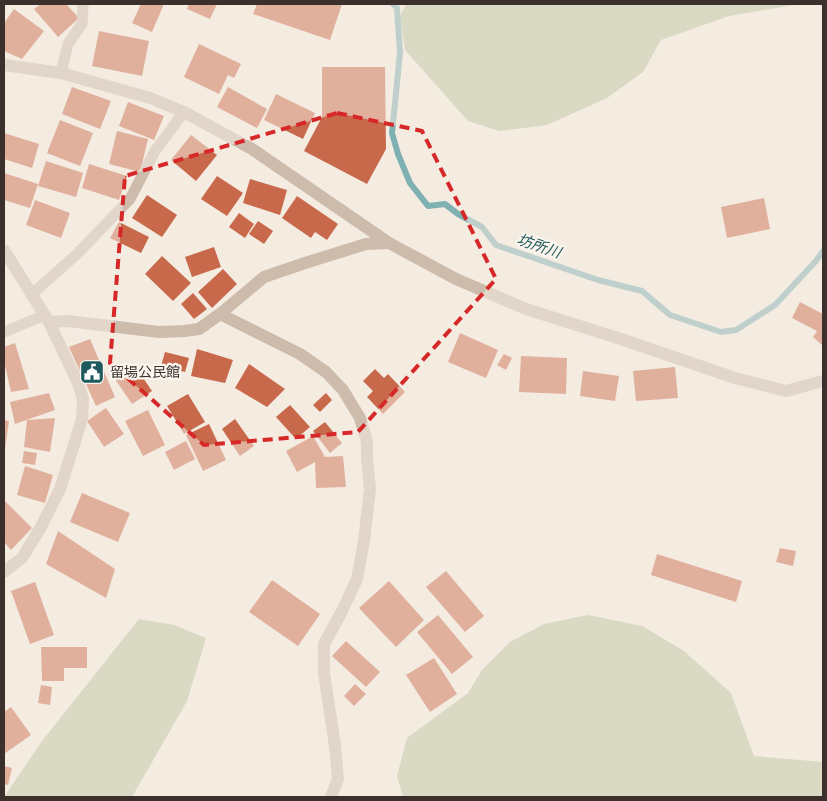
<svg xmlns="http://www.w3.org/2000/svg" width="827" height="801" font-family="Roboto,'Noto Sans JP',sans-serif">
  <style>
    .green { fill: #b8c4a0 }
    .lines { fill: none; stroke-linecap: round; stroke-linejoin: round }
    .stream { stroke: #7fb0b2; stroke-width: 6 }
    .building { fill: #c8694b }
    .service { stroke: #cdbbac; stroke-width: 11 }
    .minor { stroke: #cdbbac; stroke-width: 12 }
    .tertiary { stroke: #cdbbac; stroke-width: 12 }
    .marked { fill: none; stroke: #d62828; stroke-width: 4; stroke-dasharray: 10 6; stroke-linejoin: round }
    .labels { text-anchor: middle; stroke-width: 4.5; stroke-linejoin: round; paint-order: stroke }
    .poi-label { font-size: 14px; fill: #3b302b; stroke: #fbf5ee; text-anchor: start }
    .water-label { font-size: 15px; font-style: italic; fill: #1f5a5e; stroke: #fbf5ee }
  </style>
  <rect width="100%" height="100%" fill="#f4ebe1"/>
  <!-- green -->
  <g class="green">
    <polygon points="406,4 800,4 729,16 661,40 643,72 607,98 547,125 499,131 468,121 405,50 400,17"/>
    <polygon points="588,615 642,626 684,651 731,693 754,756 823,762 823,797 403,797 397,776 407,738 468,693 482,670 510,642 544,624"/>
    <polygon points="139,619 174,625 206,638 187,701 132,797 4,797 42,741"/>
  </g>
  <g class="lines">
    <!-- stream -->
    <polyline class="stream" points="393,4 397,8 400,53 392,133 398,154 410,183 428,206 445,204 458,214 482,227 496,245 598,280 642,291 670,315 721,332 736,330 775,305 816,261 823,251"/>
  </g>
  <!-- building -->
  <g class="building">
    <polygon points="41,4 66,4 79,18 58,37 34,9"/>
    <polygon points="141,4 164,4 152,32 132,23"/>
    <polygon points="189,4 217,4 210,19 187,9"/>
    <polygon points="257,4 342,4 330,40 253,14"/>
    <polygon points="14,9 44,31 22,59 4,51 4,23"/>
    <polygon points="99,31 149,41 142,76 92,66"/>
    <polygon points="199,44 241,64 234,78 228,75 219,94 184,77"/>
    <polygon points="322,67 385,67 386,149 367,184 304,151 322,117"/>
    <polygon points="72,87 111,101 100,129 62,114"/>
    <polygon points="228,87 267,109 257,128 217,107"/>
    <polygon points="276,94 315,113 303,139 264,120"/>
    <polygon points="128,102 164,116 154,140 119,126"/>
    <polygon points="60,120 93,133 80,166 47,153"/>
    <polygon points="117,131 148,139 140,172 109,164"/>
    <polygon points="4,133 39,144 32,168 4,159"/>
    <polygon points="191,135 217,155 196,181 171,160"/>
    <polygon points="46,161 83,173 76,197 38,186"/>
    <polygon points="89,164 127,176 119,200 82,188"/>
    <polygon points="4,173 38,184 30,208 4,200"/>
    <polygon points="217,176 243,193 227,216 201,199"/>
    <polygon points="250,179 287,190 280,215 243,203"/>
    <polygon points="147,195 177,215 162,237 132,218"/>
    <polygon points="297,196 338,224 327,240 315,232 311,238 282,218"/>
    <polygon points="764,198 770,229 727,238 721,207"/>
    <polygon points="35,200 70,213 61,238 26,225"/>
    <polygon points="239,213 254,224 245,238 229,227"/>
    <polygon points="258,221 273,231 264,244 249,234"/>
    <polygon points="119,222 149,237 141,253 110,238"/>
    <polygon points="214,247 221,267 192,277 185,257"/>
    <polygon points="162,256 191,283 173,301 145,274"/>
    <polygon points="223,269 237,284 212,308 198,292"/>
    <polygon points="193,293 207,309 194,319 181,304"/>
    <polygon points="800,302 823,314 823,346 813,337 817,331 792,318"/>
    <polygon points="460,333 498,350 486,378 448,362"/>
    <polygon points="90,339 115,397 96,406 69,347"/>
    <polygon points="15,343 29,389 11,392 4,361 4,347"/>
    <polygon points="197,349 233,360 225,383 191,376"/>
    <polygon points="165,352 189,358 185,372 161,366"/>
    <polygon points="504,354 512,358 506,370 497,365"/>
    <polygon points="521,356 567,358 566,394 519,392"/>
    <polygon points="249,364 285,389 267,407 235,388"/>
    <polygon points="135,366 152,391 132,404 115,379"/>
    <polygon points="675,367 678,398 636,401 633,371"/>
    <polygon points="375,369 384,378 388,374 405,392 383,414 367,397 373,391 363,381"/>
    <polygon points="583,371 619,376 615,401 580,396"/>
    <polygon points="49,393 55,410 15,424 10,402"/>
    <polygon points="326,393 332,400 320,412 313,405"/>
    <polygon points="188,394 205,422 184,434 167,406"/>
    <polygon points="290,405 310,427 296,439 276,417"/>
    <polygon points="106,408 124,434 104,447 87,421"/>
    <polygon points="148,410 165,445 143,456 125,421"/>
    <polygon points="55,418 50,452 24,447 27,420"/>
    <polygon points="235,419 254,446 240,456 222,429"/>
    <polygon points="4,420 9,421 5,449 4,449"/>
    <polygon points="325,422 342,443 330,453 313,431"/>
    <polygon points="209,424 226,460 203,471 186,435"/>
    <polygon points="313,436 325,457 343,456 346,487 316,488 315,462 297,472 286,451"/>
    <polygon points="186,441 195,459 174,470 165,452"/>
    <polygon points="24,451 37,453 35,465 22,463"/>
    <polygon points="25,466 53,475 45,503 17,495"/>
    <polygon points="82,493 130,513 118,542 70,522"/>
    <polygon points="4,500 32,528 11,550 4,542"/>
    <polygon points="58,531 115,569 106,598 46,564"/>
    <polygon points="780,548 796,551 793,566 776,562"/>
    <polygon points="657,554 742,581 736,602 651,575"/>
    <polygon points="446,571 484,616 465,632 426,587"/>
    <polygon points="272,580 320,614 298,646 249,612"/>
    <polygon points="389,581 424,620 396,647 359,608"/>
    <polygon points="35,582 54,635 30,644 11,591"/>
    <polygon points="438,615 473,657 452,674 417,632"/>
    <polygon points="346,641 380,672 366,687 332,656"/>
    <polygon points="41,647 87,647 87,668 64,668 64,681 42,681"/>
    <polygon points="434,658 457,694 430,712 406,675"/>
    <polygon points="355,684 366,694 354,706 344,696"/>
    <polygon points="41,685 52,687 50,705 38,703"/>
    <polygon points="11,707 31,735 4,754 4,712"/>
    <polygon points="4,766 12,768 8,785 4,784"/>
  </g>
  <g class="lines">
    <!-- service -->
    <g class="service">
      <polyline points="61,73 68,44 82,24 83,6 82,4"/>
      <polyline points="31,295 76,255 130,199 155,151 184,112"/>
      <polyline points="4,332 45,315"/>
    </g>
    <!-- minor -->
    <g class="minor">
      <polyline points="4,250 49,322 78,383 83,399 82,419 60,489 41,527 22,558 4,572"/>
      <polyline points="220,314 300,354 326,372 343,390 360,418 367,442 367,459 370,489 364,541 357,579 341,613 324,644 324,673 335,746 338,779 331,797"/>
      <polyline points="49,322 68,321 159,332 184,331 199,329 220,314 264,277 305,263 366,244 389,243"/>
    </g>
    <!-- tertiary -->
    <polyline class="tertiary" points="4,65 61,73 150,98 184,112 252,149 389,243 456,279 526,309 621,339 735,378 786,391 823,381"/>
  </g>
  <!-- marked area -->
  <path d="M0 0H827V801H0ZM337 113 422 131 496 279 358 432 204 445 110 363 125 176Z" fill="#f4ebe1" fill-opacity=".55" fill-rule="evenodd"/>
  <path class="marked" d="M337 113 422 131 496 279 358 432 204 445 110 363 125 176Z"/>
  <!-- icons -->
  <defs>
    <symbol id="civic-square" viewBox="-11 -11 22 22"><rect x="-9" y="-9" width="18" height="18" rx="4" fill="#1f5a5e" stroke="#fbf5ee"/><path d="M-.6-6.5H3V-4.5H.6V-3L4-1V1h2V6H-6V1h2V-1L-.6-3ZM-1.2 2.5V6h2.4V2.5Z" fill="#fff"/></symbol>
  </defs>
  <g fill-rule="evenodd">
    <use href="#civic-square" x="78" y="358" width="28" height="28"/>
  </g>
  <g class="labels">
    <!-- poi labels -->
    <g class="poi-label">
      <text x="110" y="377">留場公民館</text>
    </g>
    <!-- water labels -->
    <g class="water-label">
      <text transform="translate(539 246) rotate(19)" y="5">坊所川</text>
    </g>
  </g>
  <!-- border -->
  <rect width="827" height="801" fill="none" stroke="#3b302b" stroke-width="10"/>
</svg>
